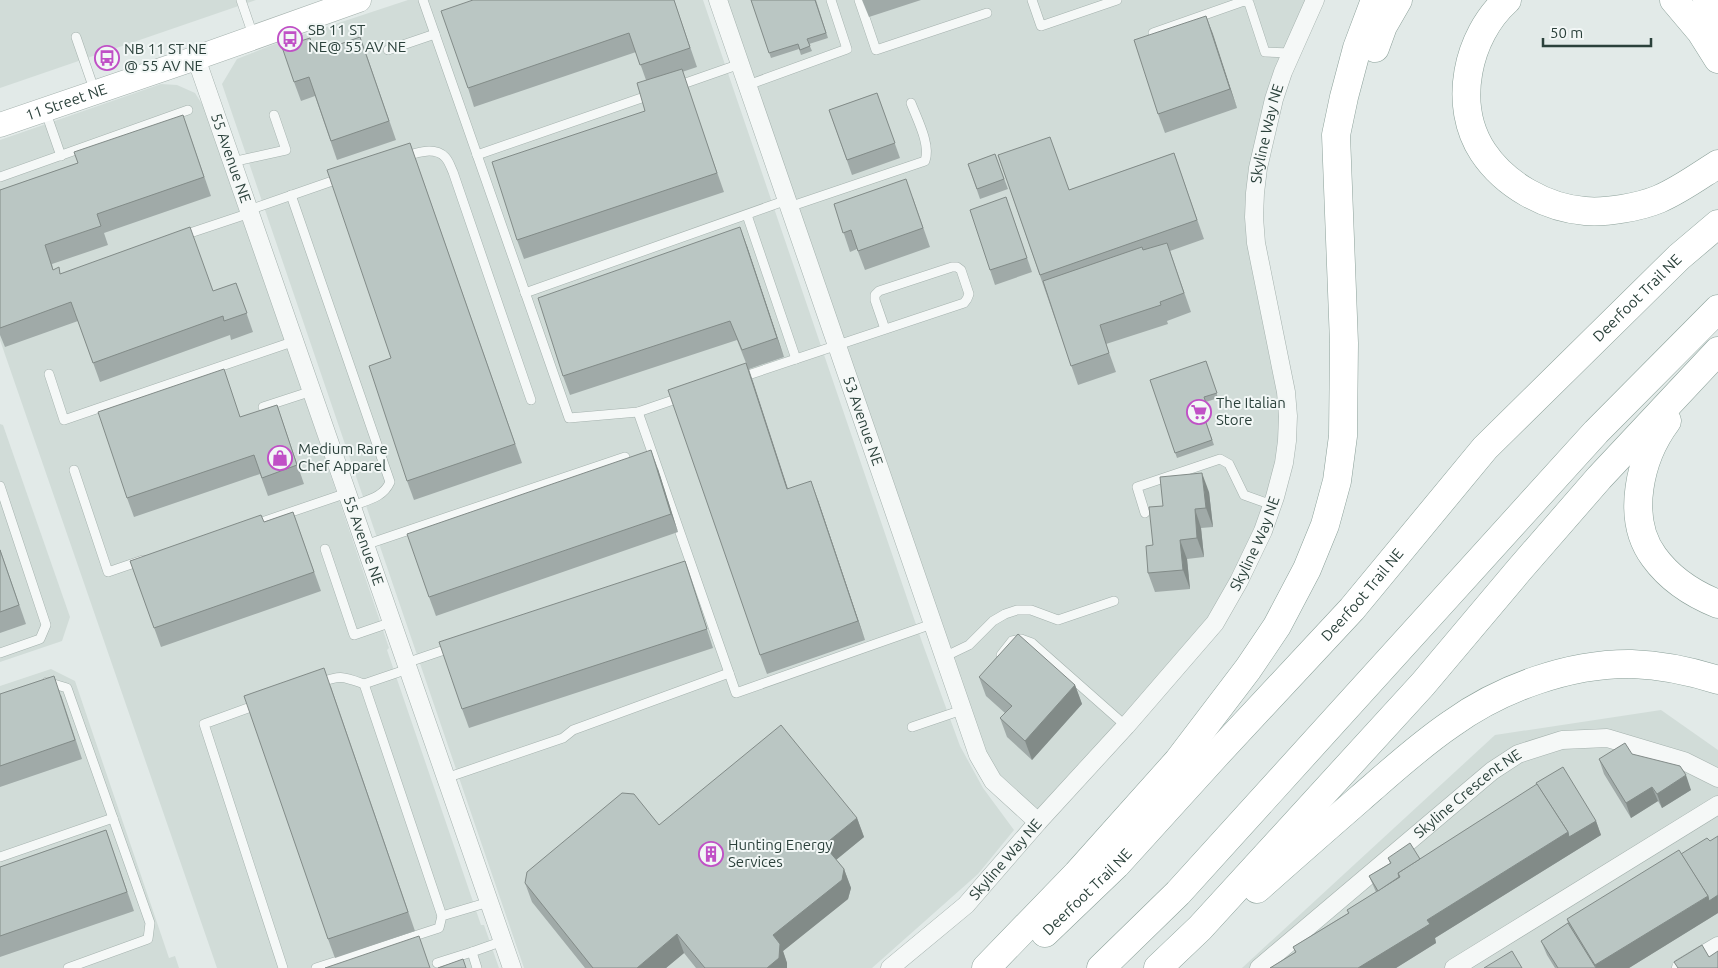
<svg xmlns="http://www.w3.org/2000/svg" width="1718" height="968" font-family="Ubuntu,sans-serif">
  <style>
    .built { fill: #d1dcd8 }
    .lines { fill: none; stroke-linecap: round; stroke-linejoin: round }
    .lane-casing { stroke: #a4b1ad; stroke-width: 10 }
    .street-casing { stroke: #a4b1ad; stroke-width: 19 }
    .secondary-casing { stroke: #a4b1ad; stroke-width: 25 }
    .primary-casing { stroke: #a2b5af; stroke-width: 29 }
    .highway-casing { stroke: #8ba099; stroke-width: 29 }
    .lane { stroke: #f5f8f7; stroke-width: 9 }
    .street { stroke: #f5f8f7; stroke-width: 18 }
    .secondary { stroke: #fff; stroke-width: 24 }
    .primary { stroke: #fff; stroke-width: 28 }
    .highway { stroke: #fff; stroke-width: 28 }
    .wall { fill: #a0aaa8 }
    .shaded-wall { fill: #828b88 }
    .building { fill: #bac6c3; stroke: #828b88 }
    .labels { text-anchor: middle; stroke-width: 4; stroke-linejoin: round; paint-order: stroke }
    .poi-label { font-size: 15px; fill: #2b413b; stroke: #f2f7f6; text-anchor: start }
    .street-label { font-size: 15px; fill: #2b413b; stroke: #f2f7f6 }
  </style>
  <rect width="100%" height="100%" fill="#e2eae8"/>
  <!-- built -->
  <g class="built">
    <polygon points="0,0 256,0 0,88"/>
    <polygon points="408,0 703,0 922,642 960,746 983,788 1014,830 978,874 872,968 524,968 222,84 237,59 272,45"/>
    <polygon points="718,0 1315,0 1283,72 1255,193 1287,441 1239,581 1038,822 993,781"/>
    <polygon points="161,84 177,85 195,93 209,115 389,648 387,650 481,925 484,925 499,968 217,968 0,340 0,140"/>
    <polygon points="0,424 3,425 70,617 62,641 0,662"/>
    <polygon points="51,669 75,681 169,958 175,956 179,968 0,968 0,686"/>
    <polygon points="1661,710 1718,750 1718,968 1242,968 1495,735"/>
  </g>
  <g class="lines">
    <defs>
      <g id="lane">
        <polyline points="241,0 254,38"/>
        <polyline points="423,0 569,418 638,412 682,397"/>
        <polyline points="859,0 876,50 987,13"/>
        <polyline points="1032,0 1041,26 1117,0"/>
        <polyline points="1153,33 1244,1 1249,3 1265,52 1291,53"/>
        <polyline points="76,37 95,92"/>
        <polyline points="388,50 435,34"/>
        <polyline points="748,85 847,49 831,0"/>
        <polyline points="677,86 740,64"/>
        <polyline points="45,110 61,156"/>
        <polyline points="477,155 653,94"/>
        <path d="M403 157C416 153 434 146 445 157 449 161 451 168 453 172L531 400"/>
        <polyline points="232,162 286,150 274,115"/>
        <polyline points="0,177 188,110"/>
        <path d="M291 195 390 482C383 498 367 500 352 506"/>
        <path d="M789 207 925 161C931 145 917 119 911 103"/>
        <polyline points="249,210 341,178"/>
        <polyline points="747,215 796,359"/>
        <polyline points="181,236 250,213"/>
        <polyline points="525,293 787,200"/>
        <polyline points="49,374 64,420 295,341"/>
        <polyline points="739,378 964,303 967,299 969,294 961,270 957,267 952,267 879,291 875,295 875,300 885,329"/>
        <polyline points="263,407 312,391"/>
        <polyline points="638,412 736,693 932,624"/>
        <polyline points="74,470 108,572 143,560"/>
        <polyline points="0,486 46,625 40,639 0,653"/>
        <polyline points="1145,513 1137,487 1220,459 1229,464 1244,495 1272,505"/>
        <polyline points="253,525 347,493"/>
        <polyline points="365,545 625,457"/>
        <polyline points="325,549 354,635 392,622"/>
        <polyline points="1001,655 1012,641 1021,639 1032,643 1126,726"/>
        <polyline points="944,657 969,645 993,621 1005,614 1017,610 1031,610 1058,620 1114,601"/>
        <polyline points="406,663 453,647"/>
        <polyline points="47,682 67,688 150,923 148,939 68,968"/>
        <path d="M318 683C341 675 342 676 364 684L408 669"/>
        <polyline points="364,684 442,916"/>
        <polyline points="259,704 204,724 283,968"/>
        <polyline points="912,727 962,710"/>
        <polyline points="446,778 563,738 573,730 729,673"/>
        <polyline points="0,857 113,818"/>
        <polyline points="437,963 472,952"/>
        <polyline points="316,968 439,928 442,916 489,902"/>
        <polyline points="477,968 472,952 503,941"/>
      </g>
      <g id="street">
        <path id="s1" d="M718 0 978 755 993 781 1038 822"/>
        <path id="s2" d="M196 58 512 968"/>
        <path id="s3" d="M890 968 966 905 1038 822 1126 726 1215 623 1239 581 1263 531 1275 497 1284 463 1287 441 1288 416 1286 392 1256 243 1254 217 1255 193 1258 168 1274 99 1283 72 1315 0"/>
        <path id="s4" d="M1259 968 1492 771 1518 754 1562 740 1607 738 1684 761 1718 778"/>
        <polyline points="1454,968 1718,805"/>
        <polyline points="1681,968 1718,946"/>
      </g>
      <g id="secondary">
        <path id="s5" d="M0 125 196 58 359 0"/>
      </g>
      <polyline id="primary" points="1707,0 1718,31"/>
      <g id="highway">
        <path d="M1507 0C1467 36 1452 105 1483 152 1505 185 1546 208 1585 211 1606 213 1640 207 1659 199 1680 190 1699 176 1718 164"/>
        <polyline points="1674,0 1701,32 1718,59"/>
        <polyline points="1375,48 1383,26 1398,0"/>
        <path d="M1667 421C1640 457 1625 518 1654 557 1670 579 1693 594 1718 604"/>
        <path d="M1257 889C1295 855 1333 822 1372 788 1397 766 1423 743 1451 724 1501 688 1570 663 1632 664 1661 665 1690 671 1718 680"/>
        <path id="s6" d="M1045 933 1116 865 1215 756 1352 609 1485 448 1679 257 1718 224"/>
        <polyline points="986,968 1077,874 1178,761 1248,669 1277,626 1307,569 1325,525 1337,481 1343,436 1344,343 1336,135 1344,97 1357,48 1375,0"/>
        <polyline points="1101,968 1178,893 1596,432 1718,309"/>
        <polyline points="1158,968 1200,928 1423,684 1519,570 1599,478 1718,351"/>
      </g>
    </defs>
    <!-- lane casing -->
    <use href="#lane" class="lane-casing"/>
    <!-- street casing -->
    <use href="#street" class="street-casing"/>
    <!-- secondary casing -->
    <use href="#secondary" class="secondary-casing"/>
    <!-- primary casing -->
    <use href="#primary" class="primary-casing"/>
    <!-- highway casing -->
    <use href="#highway" class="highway-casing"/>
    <!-- lane -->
    <use href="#lane" class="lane"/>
    <!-- street -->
    <use href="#street" class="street"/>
    <!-- secondary -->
    <use href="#secondary" class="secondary"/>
    <!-- primary -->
    <use href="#primary" class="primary"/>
    <!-- highway -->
    <use href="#highway" class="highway"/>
  </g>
  <!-- wall -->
  <g class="wall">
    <polygon points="674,0 697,67 682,72 724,192 524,259 517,240 645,111 646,80 636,52 474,107 468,88"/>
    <polygon points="751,0 816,0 828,38 809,44 812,51 801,55 799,49 771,58"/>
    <polygon points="862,0 921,0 869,17"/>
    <polygon points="1206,16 1237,108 1165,133 1158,114"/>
    <polygon points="315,53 367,56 396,140 337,160 315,96 301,101 294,82"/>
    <polygon points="877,93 900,158 852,175 829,110"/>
    <polygon points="183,115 211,196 104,233 108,245 52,264 53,270 61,274 213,291 236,283 253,332 231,340 230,335 100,382 78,321 5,347 0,335 0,190 78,163"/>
    <polygon points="410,143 522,463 414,500 407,481 391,358"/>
    <polygon points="1174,153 1204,239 1170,251 1191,312 1167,321 1168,324 1106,344 1116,372 1078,385 998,155 1069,190"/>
    <polygon points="995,154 1008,189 980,199 968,164"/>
    <polygon points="1006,197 1032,272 995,285 990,270"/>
    <polygon points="913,198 930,247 865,270 857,249 850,252 834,204"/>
    <polygon points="747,246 784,357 749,369 788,489 818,500 865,640 767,674 760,655 746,363 737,340 570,395 563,376"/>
    <polygon points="1206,361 1218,398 1206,402 1208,411 1203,413 1214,445 1177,458 1150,380"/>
    <polygon points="277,405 304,484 268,496 260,474 134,517 127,498 241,417"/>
    <polygon points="658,469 678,532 436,616 429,597"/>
    <polygon points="1209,492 1213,527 1201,528 1204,557 1187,559 1190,589 1155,592 1148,573 1153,545 1163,506"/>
    <polygon points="293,512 321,591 161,647 130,561 264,522"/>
    <polygon points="0,549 26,624 0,633"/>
    <polygon points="691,580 713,648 469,728 462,709"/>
    <polygon points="979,677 1075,685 1082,704 1032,760 1007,737 1000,718 1005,713 986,696"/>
    <polygon points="331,687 415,931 335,958 328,939"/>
    <polygon points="0,694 61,695 82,759 0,787"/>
    <polygon points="1632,754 1691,790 1662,808 1658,801 1631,818 1604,774 1599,759"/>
    <polygon points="1537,785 1596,821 1601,835 1435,938 1436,943 1396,968 1270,968 1295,952 1293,947 1348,913 1347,910 1376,892 1369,876 1390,863 1388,858 1420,859"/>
    <polygon points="857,818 864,837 836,860 844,869 851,888 848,899 783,951 787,963 787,968 696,968 684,953 666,968 585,968 532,902 525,883 659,825"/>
    <polygon points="106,830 134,911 0,957 0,867"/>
    <polygon points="1718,913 1629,968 1555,968 1547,955 1541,941 1568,923 1567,919"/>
  </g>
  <!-- shaded-wall -->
  <g class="shaded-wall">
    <polygon points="1206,16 1213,34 1237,108 1230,89"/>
    <polygon points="740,227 747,246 784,357 777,338"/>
    <polygon points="746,363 753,382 794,508 787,489"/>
    <polygon points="651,450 658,469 678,532 671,514"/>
    <polygon points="1202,473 1209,492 1213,527 1206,508"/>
    <polygon points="811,481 818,500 865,640 858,621"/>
    <polygon points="1195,509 1201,528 1204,557 1197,538"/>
    <polygon points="1180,540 1187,559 1190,589 1183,570"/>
    <polygon points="1075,685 1082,704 1032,760 1025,741"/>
    <polygon points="1686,775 1691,790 1662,808 1657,794"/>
    <polygon points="1652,787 1658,801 1631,818 1626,803"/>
    <polygon points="857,818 864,837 831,864 824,845"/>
    <polygon points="1596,821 1601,835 1435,938 1436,943 1396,968 1358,968 1427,920 1568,832"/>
    <polygon points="844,869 851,888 848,899 783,951 787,963 787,968 767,968 773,935"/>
    <polygon points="1718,895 1718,913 1629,968 1596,968 1595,965 1708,896"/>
    <polygon points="677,934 684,953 666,968 637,968"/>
  </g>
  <!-- building -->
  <g class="building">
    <polygon points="473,0 674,0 690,48 640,65 629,33 468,88 441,11"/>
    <polygon points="751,0 815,0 826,33 807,39 810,46 800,50 798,44 769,53"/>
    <polygon points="1206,16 1230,89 1158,114 1134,40"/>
    <polygon points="360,37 389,121 331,141 309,77 294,82 282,47 310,38 315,53"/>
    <polygon points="682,69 717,173 517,240 492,162 645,111 637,83"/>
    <polygon points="877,93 895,143 847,160 829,110"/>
    <polygon points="183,115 204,177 97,214 101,226 45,245 53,270 59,267 60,274 190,227 213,291 236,283 247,313 224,321 223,316 93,363 71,302 0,328 0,190 78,163 74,152"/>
    <polygon points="1050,137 1069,190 1174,153 1197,220 1040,275 998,155"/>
    <polygon points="410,143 515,444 407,481 369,366 391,358 327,170"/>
    <polygon points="995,154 1004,179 977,189 968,164"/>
    <polygon points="906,179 923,228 858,251 851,230 843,233 834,204"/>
    <polygon points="1006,197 1027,258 990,270 970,210"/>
    <polygon points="740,227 777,338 742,350 730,321 563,376 538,298"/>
    <polygon points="1167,243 1184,293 1160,302 1161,305 1100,325 1109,353 1071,366 1043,281 1142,247 1143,250"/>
    <polygon points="1206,361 1217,393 1204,397 1207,406 1201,408 1212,440 1175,453 1150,380"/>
    <polygon points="746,363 787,489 811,481 858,621 760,655 668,390"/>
    <polygon points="224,369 240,417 277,405 297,465 262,478 254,455 127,498 98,412"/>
    <polygon points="651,450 671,514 429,597 407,534"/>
    <polygon points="1202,473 1206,508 1195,509 1197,538 1180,540 1183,570 1148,573 1146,546 1153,545 1149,507 1163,506 1160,477"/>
    <polygon points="293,512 314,572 154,628 130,561 261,515 264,522"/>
    <polygon points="0,550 19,605 0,612"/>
    <polygon points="685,561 707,629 462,709 439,642"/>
    <polygon points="1018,634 1075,685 1025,741 1000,718 1012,706 979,677"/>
    <polygon points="324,668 408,912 328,939 244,696"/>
    <polygon points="54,676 75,740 0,766 0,694"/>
    <polygon points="781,725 857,818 824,845 844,869 842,880 773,935 780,944 779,958 767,968 705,968 677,934 637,968 593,968 525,883 527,872 622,793 634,794 659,825"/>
    <polygon points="1625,743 1632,754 1680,766 1686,775 1657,794 1652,787 1626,803 1599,759"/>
    <polygon points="1563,767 1596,821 1569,837 1568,832 1536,783"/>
    <polygon points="1537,784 1568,832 1427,920 1430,924 1358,968 1270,968 1296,952 1293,947 1349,913 1347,910 1400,877 1398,873"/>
    <polygon points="106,830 127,892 0,936 0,867"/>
    <polygon points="1718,836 1718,895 1709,901 1708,896 1681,854 1707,838 1710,841"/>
    <polygon points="1410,843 1420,859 1398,873 1399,877 1378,891 1369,876 1391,863 1388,858"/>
    <polygon points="1679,850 1708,896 1595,965 1567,919"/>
    <polygon points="1568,923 1596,968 1558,968 1541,941"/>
    <polygon points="419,936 430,968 325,968"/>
    <polygon points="1702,945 1709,957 1718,951 1718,968 1678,968 1674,962"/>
    <polygon points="1512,951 1522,968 1484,968"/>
    <polygon points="463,959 466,968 438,968"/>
  </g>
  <!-- icons -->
  <defs>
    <symbol id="bus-ring" viewBox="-11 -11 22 22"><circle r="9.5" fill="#f2f7f6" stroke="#c050c6" stroke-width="1.5"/><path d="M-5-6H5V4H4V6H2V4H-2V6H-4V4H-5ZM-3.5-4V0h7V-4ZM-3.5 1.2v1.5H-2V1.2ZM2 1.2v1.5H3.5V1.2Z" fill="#c050c6"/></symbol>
    <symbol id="supermarket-ring" viewBox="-11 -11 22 22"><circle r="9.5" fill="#f2f7f6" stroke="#c050c6" stroke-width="1.5"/><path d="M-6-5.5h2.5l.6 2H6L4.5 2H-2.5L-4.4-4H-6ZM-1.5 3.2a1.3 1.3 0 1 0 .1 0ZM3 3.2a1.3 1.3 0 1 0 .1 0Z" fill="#c050c6"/></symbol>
    <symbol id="shop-ring" viewBox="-11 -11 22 22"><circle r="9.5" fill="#f2f7f6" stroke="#c050c6" stroke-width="1.5"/><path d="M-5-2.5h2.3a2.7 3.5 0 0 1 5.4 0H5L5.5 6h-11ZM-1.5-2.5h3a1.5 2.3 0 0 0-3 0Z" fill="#c050c6"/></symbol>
    <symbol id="building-ring" viewBox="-11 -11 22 22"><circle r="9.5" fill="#f2f7f6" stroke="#c050c6" stroke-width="1.5"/><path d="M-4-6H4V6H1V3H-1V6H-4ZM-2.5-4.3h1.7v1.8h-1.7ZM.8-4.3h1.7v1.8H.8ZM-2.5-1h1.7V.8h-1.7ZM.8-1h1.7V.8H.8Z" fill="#c050c6"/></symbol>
  </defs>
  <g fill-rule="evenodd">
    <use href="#bus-ring" x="276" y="25" width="28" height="28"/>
    <use href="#bus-ring" x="93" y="44" width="28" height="28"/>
    <use href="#supermarket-ring" x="1185" y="398" width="28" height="28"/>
    <use href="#shop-ring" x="266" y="444" width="28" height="28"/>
    <use href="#building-ring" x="697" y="840" width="28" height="28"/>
  </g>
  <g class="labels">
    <!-- poi labels -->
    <g class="poi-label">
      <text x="308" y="35">SB 11 ST<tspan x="308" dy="17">NE@ 55 AV NE</tspan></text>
      <text x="124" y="54">NB 11 ST NE<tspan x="124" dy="17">@ 55 AV NE</tspan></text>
      <text x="1216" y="408">The Italian<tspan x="1216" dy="17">Store</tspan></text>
      <text x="298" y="454">Medium Rare<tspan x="298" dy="17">Chef Apparel</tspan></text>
      <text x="728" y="850">Hunting Energy<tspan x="728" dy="17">Services</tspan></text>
    </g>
    <!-- street labels -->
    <g class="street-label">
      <text dy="5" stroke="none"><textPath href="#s5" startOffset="70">11 Street NE</textPath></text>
      <text dy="5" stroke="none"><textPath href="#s3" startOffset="984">Skyline Way NE</textPath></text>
      <text dy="5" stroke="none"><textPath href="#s2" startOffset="106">55 Avenue NE</textPath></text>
      <text dy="5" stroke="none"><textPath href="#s6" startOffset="869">Deerfoot Trail NE</textPath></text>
      <text dy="5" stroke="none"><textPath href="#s1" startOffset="445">53 Avenue NE</textPath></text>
      <text dy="5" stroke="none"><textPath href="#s2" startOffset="511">55 Avenue NE</textPath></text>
      <text dy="5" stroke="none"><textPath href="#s3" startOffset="564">Skyline Way NE</textPath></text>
      <text dy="5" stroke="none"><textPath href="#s6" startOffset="464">Deerfoot Trail NE</textPath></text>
      <text dy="5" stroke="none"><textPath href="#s4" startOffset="272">Skyline Crescent NE</textPath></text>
      <text dy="5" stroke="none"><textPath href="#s3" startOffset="159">Skyline Way NE</textPath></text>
      <text dy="5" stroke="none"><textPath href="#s6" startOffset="59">Deerfoot Trail NE</textPath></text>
    </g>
  </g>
  <!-- scale -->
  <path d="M1543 38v8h108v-8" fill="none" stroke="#2b413b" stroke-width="2.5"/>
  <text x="1550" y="38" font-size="15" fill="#2b413b" stroke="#f2f7f6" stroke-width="4" paint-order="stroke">50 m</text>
</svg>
